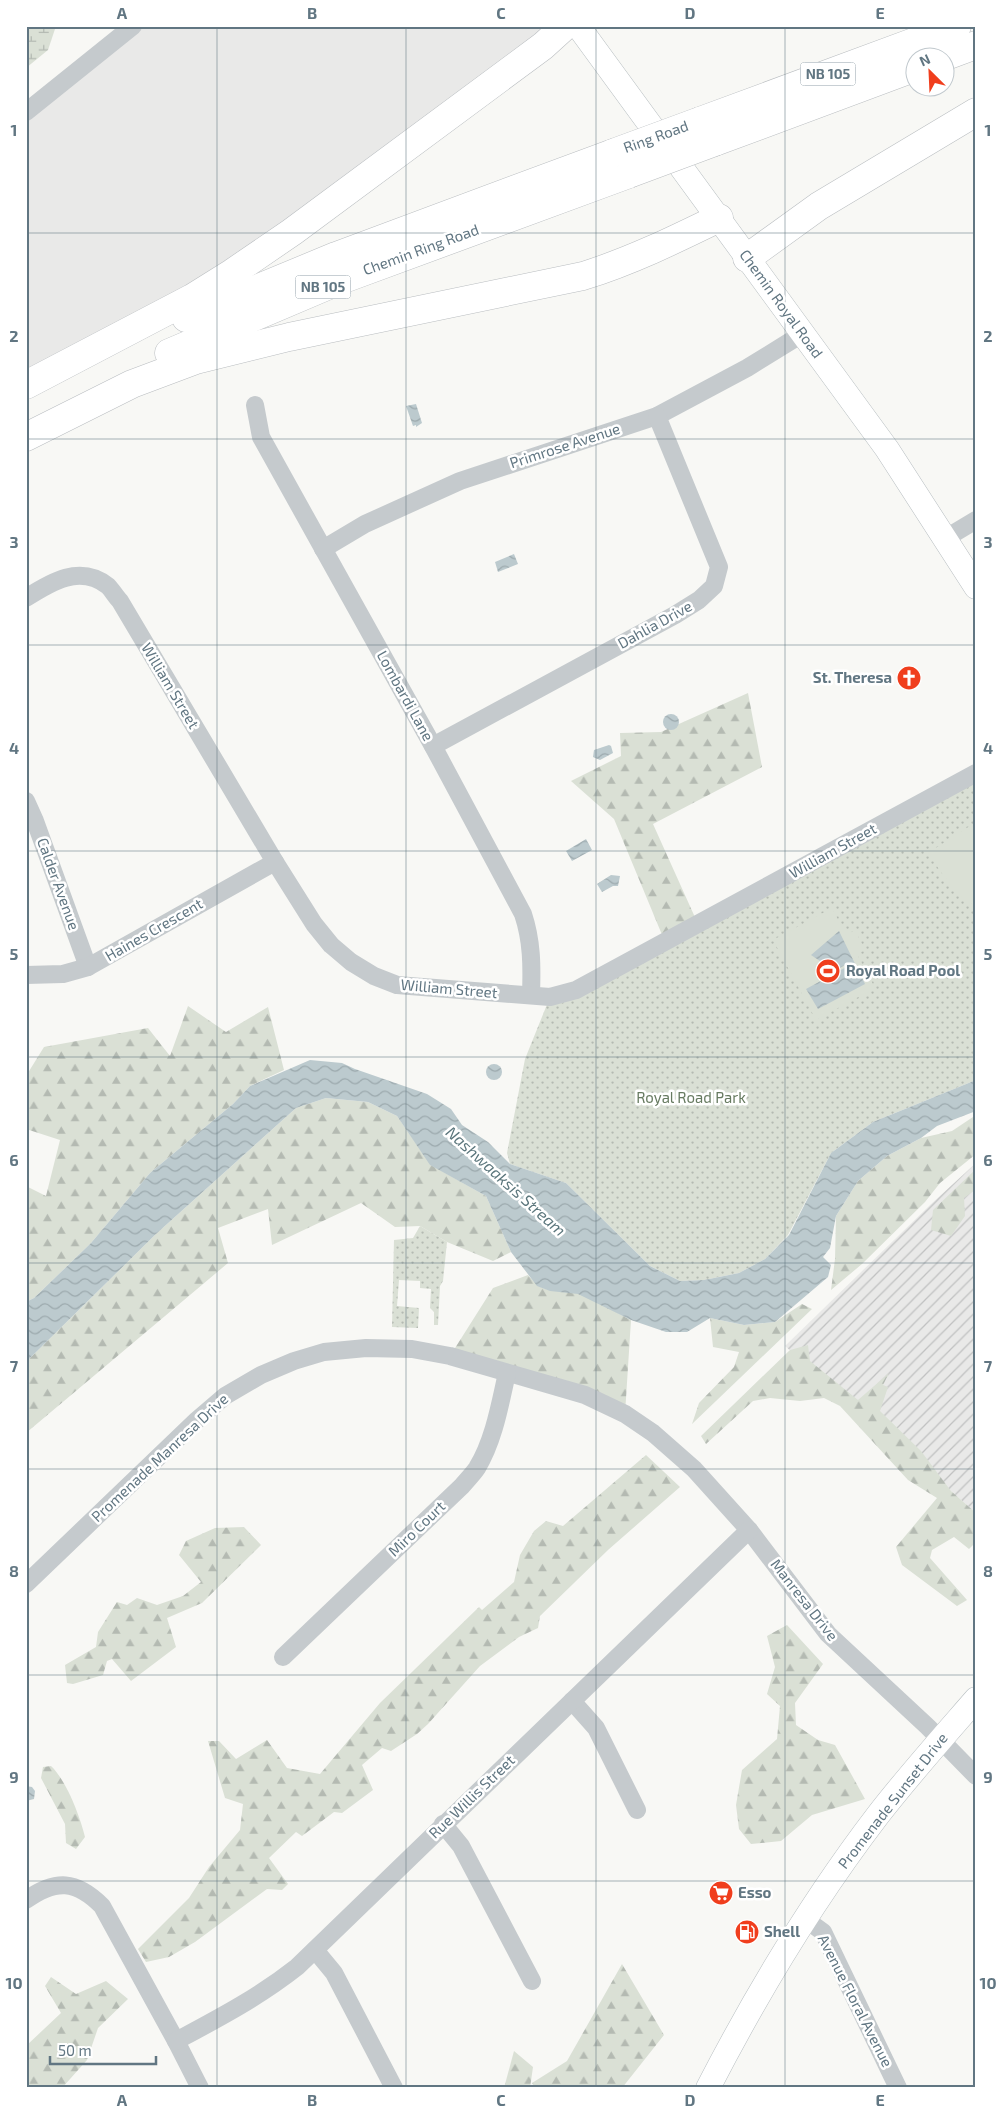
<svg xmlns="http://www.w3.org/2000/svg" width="1002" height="2114" font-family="'Exo 2',sans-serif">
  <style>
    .built { fill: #e9e9e8 }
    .industrial { fill: url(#industrial-furrows) }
    .forest { fill: url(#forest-firs) }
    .wetland { fill: url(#wetland-marsh) }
    .park { fill: url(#park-dots) }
    .pitch { fill: #dae0d5 }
    .water { fill: url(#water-waves) }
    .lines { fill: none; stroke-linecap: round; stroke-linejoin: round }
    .secondary-casing { stroke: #b7bec1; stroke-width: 25 }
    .highway-casing { stroke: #b9bdc0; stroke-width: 29 }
    .street { stroke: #c5cacd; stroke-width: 18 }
    .secondary { stroke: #fff; stroke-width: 24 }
    .highway { stroke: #fff; stroke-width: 28 }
    .highway-bridge-casing { stroke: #b9bdc0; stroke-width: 29; stroke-linecap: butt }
    .highway-bridge { stroke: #fff; stroke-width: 28 }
    .grid { fill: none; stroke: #617682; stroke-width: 1; stroke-opacity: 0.55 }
    .labels { text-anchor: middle; stroke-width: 5; stroke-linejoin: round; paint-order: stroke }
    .shield { fill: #fff; stroke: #909fa8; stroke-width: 1 }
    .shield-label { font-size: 14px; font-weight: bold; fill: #617682 }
    .street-label { font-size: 15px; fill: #617682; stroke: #fff }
    .poi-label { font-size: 15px; font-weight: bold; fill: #617682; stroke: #fff; text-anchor: start }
    .park-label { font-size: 15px; fill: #667a60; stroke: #fff }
    .water-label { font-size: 16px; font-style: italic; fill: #5b767c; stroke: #fff }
    .neatline { fill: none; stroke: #617682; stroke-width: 2 }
    .grid-label { font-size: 16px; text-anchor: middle; font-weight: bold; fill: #617682 }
  </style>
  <defs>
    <pattern id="industrial-furrows" width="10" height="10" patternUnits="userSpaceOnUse" patternTransform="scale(1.25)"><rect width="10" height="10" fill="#e9e9e8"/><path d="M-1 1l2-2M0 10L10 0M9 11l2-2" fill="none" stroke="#c0c1c1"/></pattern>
    <pattern id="forest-firs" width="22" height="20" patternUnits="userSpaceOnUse" patternTransform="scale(1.25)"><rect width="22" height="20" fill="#dae0d5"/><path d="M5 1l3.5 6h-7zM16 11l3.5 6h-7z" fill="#b4bab2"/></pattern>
    <pattern id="wetland-marsh" width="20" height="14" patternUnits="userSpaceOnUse" patternTransform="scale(1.25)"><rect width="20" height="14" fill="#dae0d5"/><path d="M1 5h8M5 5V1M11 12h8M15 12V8" fill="none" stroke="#b4bab2"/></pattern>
    <pattern id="park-dots" width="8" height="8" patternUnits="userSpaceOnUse" patternTransform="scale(1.25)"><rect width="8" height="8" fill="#dae0d5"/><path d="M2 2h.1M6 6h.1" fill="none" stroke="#b4bab2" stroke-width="1.8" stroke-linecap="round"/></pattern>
    <pattern id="water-waves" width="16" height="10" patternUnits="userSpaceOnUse" patternTransform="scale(1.25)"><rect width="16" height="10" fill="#bccace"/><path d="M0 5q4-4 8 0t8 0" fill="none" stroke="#9ca9ad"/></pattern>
  </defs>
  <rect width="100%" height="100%" fill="#f8f8f5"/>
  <!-- built -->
  <polygon class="built" points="133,26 565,26 292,232 26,385 26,112"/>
  <!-- industrial -->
  <polygon class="industrial" points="976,1163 976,1513 785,1346 930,1205"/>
  <!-- forest -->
  <g class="forest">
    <polygon points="748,693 762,767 653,824 698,924 665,942 614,819 571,781 621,756 620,733 661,732"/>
    <polygon points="188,1006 226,1032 268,1007 284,1070 250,1086 233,1104 150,1173 91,1243 34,1298 26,1302 26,1186 46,1196 60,1140 26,1129 26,1076 44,1047 148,1028 170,1056"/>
    <polygon points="326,1098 368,1102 397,1116 431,1165 486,1196 511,1252 493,1261 447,1242 420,1226 395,1227 361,1203 272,1245 268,1209 218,1228 228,1263 26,1433 26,1362 156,1234 296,1108"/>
    <polygon points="976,1115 976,1154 940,1183 925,1202 862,1264 831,1290 835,1259 836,1216 858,1181 887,1156 921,1138 952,1131"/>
    <polygon points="976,1169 976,1189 964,1198 965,1216 951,1236 931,1230 933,1210"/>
    <path d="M528 1275C547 1297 554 1288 578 1293 593 1297 616 1313 631 1320L625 1414 450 1356 493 1288Z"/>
    <polygon points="802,1304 812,1309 692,1424 699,1403 734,1367 739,1352 713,1347 710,1318 744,1325 775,1322"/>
    <polygon points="808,1345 810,1361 858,1400 889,1373 883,1385 888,1387 880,1411 921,1451 951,1491 976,1513 976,1542 969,1549 954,1537 932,1550 930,1558 967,1600 957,1606 902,1565 896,1547 937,1498 908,1480 840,1406 824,1398 800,1401 770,1398 753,1401 706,1444 701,1436 790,1350"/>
    <polygon points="646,1455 680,1487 608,1550 540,1616 538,1628 519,1637 480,1666 428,1724 417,1734 391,1751 382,1748 362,1765 373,1790 342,1813 334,1812 302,1836 296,1832 269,1858 288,1884 282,1890 267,1889 195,1942 169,1957 146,1962 138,1949 189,1898 209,1867 240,1830 243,1804 225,1798 208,1741 219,1741 236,1759 267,1740 287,1768 320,1774 380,1703 479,1607 482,1610 514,1582 520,1555 534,1531 546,1521 563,1526"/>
    <polygon points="244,1527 261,1545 202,1603 167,1618 176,1647 131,1681 112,1659 107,1661 103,1675 73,1684 67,1683 65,1665 96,1647 98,1632 117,1602 127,1605 137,1598 157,1605 183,1596 201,1582 179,1555 186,1541 215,1528"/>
    <polygon points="787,1625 823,1664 795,1703 796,1725 818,1740 835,1745 865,1799 812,1815 781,1841 751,1844 739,1829 736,1805 742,1770 777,1739 780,1706 767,1694 775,1667 767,1636"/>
    <path d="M51 1766C66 1780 80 1816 85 1837L76 1849 66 1843 65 1824 41 1778 43 1767Z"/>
    <polygon points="622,1964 664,2035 622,2088 535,2088 532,2083 567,2061"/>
    <polygon points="51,1977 76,1994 106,1981 128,1999 98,2028 87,2060 62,2088 26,2088 26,2046 61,2013 45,1986"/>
    <polygon points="514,2051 533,2067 530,2088 504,2088"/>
  </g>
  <!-- wetland -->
  <polygon class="wetland" points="26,26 56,26 48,50 26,68"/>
  <!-- park -->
  <g class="park">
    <polygon points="976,773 976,1080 873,1122 831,1153 788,1235 765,1259 739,1273 704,1280 680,1281 650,1266 566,1183 510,1164 507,1153 525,1059 550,997"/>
    <polygon points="420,1226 447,1242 443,1281 440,1286 438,1325 434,1325 434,1312 430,1308 431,1289 420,1288 420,1281 399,1280 397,1306 419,1308 418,1328 392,1327 394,1240 413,1238"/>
  </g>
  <!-- pitch -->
  <g class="pitch">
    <polygon points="976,822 976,907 969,902 968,904 943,875 928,853"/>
    <polygon points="832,908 846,935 855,930 865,950 857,954 875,988 816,1020 773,940"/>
  </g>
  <!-- water -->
  <g class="water">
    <polygon points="416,404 422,423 416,427 416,425 413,426 406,406"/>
    <polygon points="514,554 518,564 498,572 495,562"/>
    <circle cx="671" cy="722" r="8"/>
    <polygon points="609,745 611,746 613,753 600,760 593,757 594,750"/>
    <polygon points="586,839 592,850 572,861 566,851"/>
    <polygon points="611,875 620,876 618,886 613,886 602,892 597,884"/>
    <polygon points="839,931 865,984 818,1009 806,989 850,965 848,963 835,971 811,955"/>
    <polygon points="310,1060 342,1063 355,1069 427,1094 451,1109 462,1125 488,1142 510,1164 566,1183 650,1266 680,1281 704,1280 739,1273 765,1259 789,1235 831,1153 873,1122 976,1080 976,1111 937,1126 921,1138 887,1156 858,1181 836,1216 830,1248 823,1257 831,1265 828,1277 775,1322 744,1325 710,1318 687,1332 666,1332 631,1320 578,1294 550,1291 537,1286 511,1252 486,1196 430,1165 397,1116 368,1102 326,1098 296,1108 156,1234 26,1362 26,1302 34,1298 91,1243 150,1173 233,1104 250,1086"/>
    <circle cx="494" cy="1072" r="8"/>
    <polygon points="26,1786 32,1787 35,1791 34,1799 26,1801"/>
  </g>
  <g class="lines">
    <defs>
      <g id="secondary">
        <polyline points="578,26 887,449 976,587"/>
        <path d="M708 2088C757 1993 813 1900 878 1815 909 1775 943 1737 976 1699"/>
      </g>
      <g id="highway">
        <polyline points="941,58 976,45"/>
        <polyline points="700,121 957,26"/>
        <polyline points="715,142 914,68"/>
        <polyline points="747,258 819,206 976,112"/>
        <polyline points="186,318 336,256 613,153"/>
        <polyline points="169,353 341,280 629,174"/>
        <polyline points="26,385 192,298 232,273 292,232 543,46 565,26"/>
        <path d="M26 437 132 384 196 360 289 337 583 276C631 261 674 240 719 218"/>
      </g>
    </defs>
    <!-- secondary casing -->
    <use href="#secondary" class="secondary-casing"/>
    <!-- highway casing -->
    <use href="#highway" class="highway-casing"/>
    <!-- street -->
    <g class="street">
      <polyline points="26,112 133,26"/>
      <path d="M255 405 261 437 433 746 523 914C532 941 532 966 531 995"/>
      <polyline points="946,538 976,520"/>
      <polyline points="323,549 365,524 460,481 657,416 747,368 802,334"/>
      <path d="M26 598C51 582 80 564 108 586 112 590 116 597 120 601L275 862 314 924 331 945 351 962 374 976 397 985 550 997 576 990 976 773"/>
      <polyline points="433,746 675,615 699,600 714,586 719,567 657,416"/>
      <polyline points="26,801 35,821 88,967"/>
      <polyline points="26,975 63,974 88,967 275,862"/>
      <polyline points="26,1584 197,1420 225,1396 261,1375 294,1361 324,1352 366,1348 412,1349 450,1356 585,1395 625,1414 653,1433 694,1469 749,1530 828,1634 928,1727 976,1776"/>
      <path d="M283 1657 462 1486C467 1480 473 1474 477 1468 494 1440 500 1404 507 1373"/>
      <polyline points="572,1701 596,1728 637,1810"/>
      <polyline points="443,1824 461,1846 532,1981"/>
      <path d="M26 1900C56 1879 76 1880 102 1906L176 2041 200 2088"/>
      <polyline points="805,1919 823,1932 898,2088"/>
      <polyline points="315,1950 334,1973 394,2088"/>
      <path d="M176 2041C219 2018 259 1997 297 1967L749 1530"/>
    </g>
    <!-- secondary -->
    <use href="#secondary" class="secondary"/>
    <!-- highway -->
    <use href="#highway" class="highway"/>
    <defs>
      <g id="highway-bridge">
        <polyline points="613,153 700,121"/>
        <polyline points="629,174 715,142"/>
      </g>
    </defs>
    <!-- highway-bridge casing -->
    <use href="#highway-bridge" class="highway-bridge-casing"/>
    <!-- highway-bridge -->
    <use href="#highway-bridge" class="highway-bridge"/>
  </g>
  <!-- grid -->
  <path class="grid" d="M217 26V2088M406 26V2088M596 26V2088M785 26V2088M26 233H976M26 439H976M26 645H976M26 851H976M26 1057H976M26 1263H976M26 1469H976M26 1675H976M26 1881H976"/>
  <!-- icons -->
  <defs>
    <symbol id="church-disc" viewBox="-11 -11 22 22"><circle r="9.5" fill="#f03e1d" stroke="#fff"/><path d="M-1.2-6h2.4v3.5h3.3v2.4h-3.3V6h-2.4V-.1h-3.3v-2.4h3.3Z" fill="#fff"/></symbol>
    <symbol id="stadium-disc" viewBox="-11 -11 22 22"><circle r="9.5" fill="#f03e1d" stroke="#fff"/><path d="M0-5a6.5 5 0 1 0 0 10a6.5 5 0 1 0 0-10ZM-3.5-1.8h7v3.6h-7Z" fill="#fff"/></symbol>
    <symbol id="supermarket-disc" viewBox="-11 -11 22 22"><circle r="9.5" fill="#f03e1d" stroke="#fff"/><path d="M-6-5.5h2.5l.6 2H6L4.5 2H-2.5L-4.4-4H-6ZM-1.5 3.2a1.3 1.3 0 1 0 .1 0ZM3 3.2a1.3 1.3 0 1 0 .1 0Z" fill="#fff"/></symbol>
    <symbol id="fuel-disc" viewBox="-11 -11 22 22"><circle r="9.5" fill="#f03e1d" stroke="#fff"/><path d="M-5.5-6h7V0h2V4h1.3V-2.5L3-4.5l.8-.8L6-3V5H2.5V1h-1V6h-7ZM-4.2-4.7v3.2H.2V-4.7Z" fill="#fff"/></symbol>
  </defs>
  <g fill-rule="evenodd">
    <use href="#church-disc" x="895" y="664" width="28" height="28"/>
    <use href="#stadium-disc" x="814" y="957" width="28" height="28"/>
    <use href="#supermarket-disc" x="707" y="1879" width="28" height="28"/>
    <use href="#fuel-disc" x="733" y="1918" width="28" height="28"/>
  </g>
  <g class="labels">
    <!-- shield labels -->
    <g class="shield">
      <rect x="800.5" y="62.5" width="55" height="23" rx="4"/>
      <rect x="295.5" y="275.5" width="55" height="23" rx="4"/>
    </g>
    <g class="shield-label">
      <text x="828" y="79">NB 105</text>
      <text x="323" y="292">NB 105</text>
    </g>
    <!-- street labels -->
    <g class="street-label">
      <text transform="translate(656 137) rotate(-20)" y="5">Ring Road</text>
      <text transform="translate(421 250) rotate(-20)" y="5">Chemin Ring Road</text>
      <text transform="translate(781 304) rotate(54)" y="5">Chemin Royal Road</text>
      <text transform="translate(565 446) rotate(-18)" y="5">Primrose Avenue</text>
      <text transform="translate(655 625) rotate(-29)" y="5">Dahlia Drive</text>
      <text transform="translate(170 686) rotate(59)" y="5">William Street</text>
      <text transform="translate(405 696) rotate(61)" y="5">Lombardi Lane</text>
      <text transform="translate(833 851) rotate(-29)" y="5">William Street</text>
      <text transform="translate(58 884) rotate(70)" y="5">Calder Avenue</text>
      <text transform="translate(154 930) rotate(-30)" y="5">Haines Crescent</text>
      <text transform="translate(449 989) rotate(5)" y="5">William Street</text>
      <text transform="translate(160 1458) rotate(-43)" y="5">Promenade Manresa Drive</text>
      <text transform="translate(417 1529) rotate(-44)" y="5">Miro Court</text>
      <text transform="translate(804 1600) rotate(52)" y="5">Manresa Drive</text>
      <text transform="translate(472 1797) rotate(-44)" y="5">Rue Willis Street</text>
      <text transform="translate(893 1801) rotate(-52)" y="5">Promenade Sunset Drive</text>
      <text transform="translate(855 2001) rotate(63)" y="5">Avenue Floral Avenue</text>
    </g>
    <!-- poi labels -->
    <g class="poi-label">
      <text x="892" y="683" text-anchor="end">St. Theresa</text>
      <text x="846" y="976">Royal Road Pool</text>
      <text x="738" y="1898">Esso</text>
      <text x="764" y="1937">Shell</text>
    </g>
    <!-- park labels -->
    <g class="park-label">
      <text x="691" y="1103">Royal Road Park</text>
    </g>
    <!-- water labels -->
    <g class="water-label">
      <text transform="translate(506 1181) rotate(42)" y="6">Nashwaaksis Stream</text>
    </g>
  </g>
  <!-- border -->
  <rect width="1002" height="2114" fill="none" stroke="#ffffff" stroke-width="55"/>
  <!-- north arrow -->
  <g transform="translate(930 72) rotate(336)"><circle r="24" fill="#ffffff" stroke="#c0c8cd"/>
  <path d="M0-4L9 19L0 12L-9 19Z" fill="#f03e1d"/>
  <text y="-8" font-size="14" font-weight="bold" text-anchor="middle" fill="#617682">N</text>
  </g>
  <!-- scale -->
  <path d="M50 2056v8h106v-8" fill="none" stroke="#617682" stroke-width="2.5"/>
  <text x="58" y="2056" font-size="15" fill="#617682" stroke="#ffffff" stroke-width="4" paint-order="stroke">50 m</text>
  <rect x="28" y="28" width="946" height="2058" class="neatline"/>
  <g class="grid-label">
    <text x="122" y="19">A</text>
    <text x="312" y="19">B</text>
    <text x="501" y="19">C</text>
    <text x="690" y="19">D</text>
    <text x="880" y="19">E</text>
    <text x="14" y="136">1</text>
    <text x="988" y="136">1</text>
    <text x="14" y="342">2</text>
    <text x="988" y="342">2</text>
    <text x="14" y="548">3</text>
    <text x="988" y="548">3</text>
    <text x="14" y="754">4</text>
    <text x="988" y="754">4</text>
    <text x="14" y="960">5</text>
    <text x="988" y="960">5</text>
    <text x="14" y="1166">6</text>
    <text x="988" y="1166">6</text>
    <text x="14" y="1372">7</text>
    <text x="988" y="1372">7</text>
    <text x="14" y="1577">8</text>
    <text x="988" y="1577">8</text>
    <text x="14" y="1783">9</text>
    <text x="988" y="1783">9</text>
    <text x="14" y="1989">10</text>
    <text x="988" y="1989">10</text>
    <text x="122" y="2106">A</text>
    <text x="312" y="2106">B</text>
    <text x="501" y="2106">C</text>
    <text x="690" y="2106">D</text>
    <text x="880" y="2106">E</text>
  </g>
</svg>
